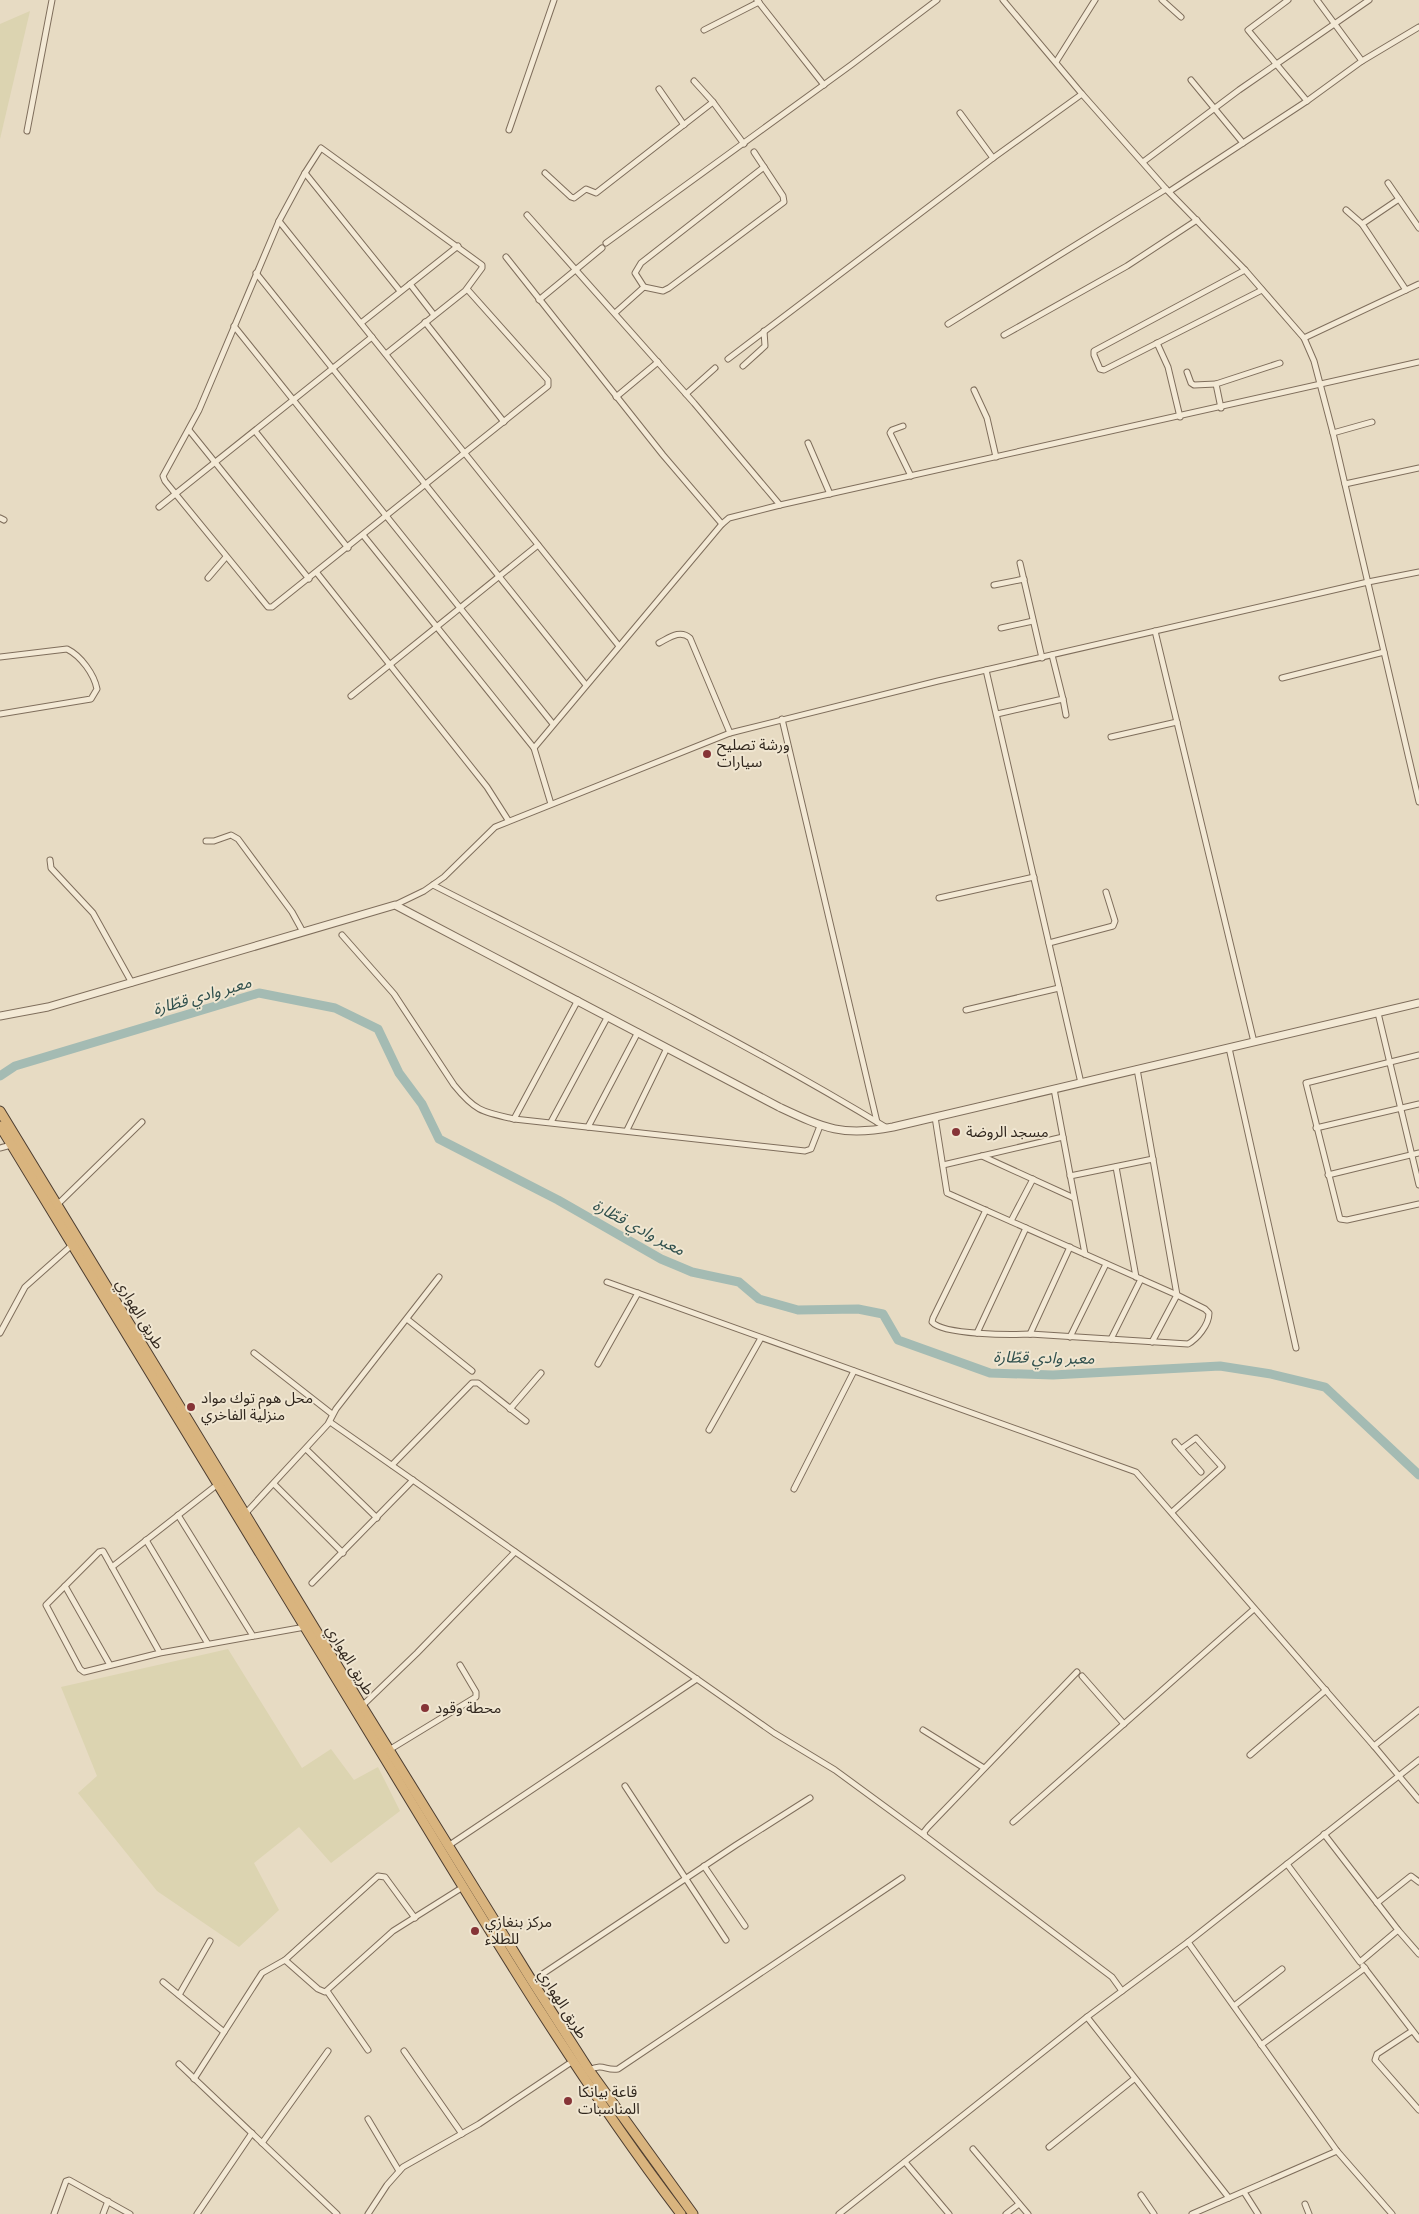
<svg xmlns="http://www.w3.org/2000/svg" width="1419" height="2214" font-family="'Zilla Slab','Noto Sans Arabic',serif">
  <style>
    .farmland { fill: #dcd4b1 }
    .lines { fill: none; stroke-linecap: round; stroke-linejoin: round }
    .river { stroke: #a4bbb3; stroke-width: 9 }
    .minor-casing { stroke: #7f6e5c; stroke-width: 7 }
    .tertiary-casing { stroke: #7f6e5c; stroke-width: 9 }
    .trunk-casing { stroke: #4d3d30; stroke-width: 11 }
    .minor { stroke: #f3e9d5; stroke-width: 5 }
    .tertiary { stroke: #f3e9d5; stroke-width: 7 }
    .trunk { stroke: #d9b47e; stroke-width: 9 }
    .poi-dot { fill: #863437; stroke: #f0e6d1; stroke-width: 2 }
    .labels { text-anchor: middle; stroke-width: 4; stroke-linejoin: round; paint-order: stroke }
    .poi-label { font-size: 15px; fill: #31271e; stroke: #f0e6d1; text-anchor: start }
    .street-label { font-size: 15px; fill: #31271e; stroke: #f0e6d1 }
    .water-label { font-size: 16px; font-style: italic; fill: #2f4f4c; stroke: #f0e6d1 }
  </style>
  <rect width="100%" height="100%" fill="#e7dbc3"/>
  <!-- farmland -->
  <g class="farmland">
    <polygon points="30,11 0,139 0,24"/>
    <polygon points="228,1649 302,1768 331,1749 354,1780 378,1767 400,1811 331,1863 299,1827 254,1863 279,1910 239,1947 157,1891 78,1793 97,1776 61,1687"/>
  </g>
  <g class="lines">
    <!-- river -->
    <polyline class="river" points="0,1076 15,1066 259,993 335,1008 378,1029 399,1073 422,1104 439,1139 558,1200 661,1259 692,1272 739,1282 759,1299 798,1310 858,1309 883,1314 898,1340 990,1373 1053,1375 1220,1366 1271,1374 1325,1387 1419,1475"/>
    <defs>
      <g id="minor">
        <polyline points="757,0 824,85"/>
        <polyline points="1003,0 1082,94 1166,189 1245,270 1304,338 1314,361 1333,433 1419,802"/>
        <polyline points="1162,0 1181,17"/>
        <polyline points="1288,0 1248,30 1307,101"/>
        <polyline points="1317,0 1362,61"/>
        <polyline points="704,30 759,2"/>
        <polyline points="1056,62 1095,0"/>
        <polyline points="1191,80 1243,143"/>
        <polyline points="694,81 713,102 744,144"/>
        <polyline points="659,89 684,125"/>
        <polyline points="960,113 993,158"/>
        <polyline points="509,130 554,0"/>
        <polyline points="27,131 52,0"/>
        <polyline points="1143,162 1239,90 1369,0"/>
        <polyline points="305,173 400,291"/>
        <polyline points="545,173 571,197 574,198 586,189 596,193 713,102"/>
        <polyline points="1388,183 1419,228"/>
        <polyline points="1170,191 1307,101 1362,61 1419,27"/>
        <polyline points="1399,199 1362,224 1406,290"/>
        <polyline points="1346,210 1362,224"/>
        <polyline points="527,215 694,403 780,505"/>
        <polyline points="279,221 619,646"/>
        <polyline points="606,243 851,65 937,0"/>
        <polyline points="506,257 663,455 722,524"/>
        <polyline points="1245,270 1094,351 1094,355 1100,369 1104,370 1262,290"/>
        <polyline points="256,273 586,685"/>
        <polyline points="410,284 434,315"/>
        <polyline points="644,287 635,273 641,263 764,167"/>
        <polyline points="539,300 602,248"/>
        <polyline points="615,313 644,287 663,291 669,288 784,202 783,196 754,152"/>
        <polyline points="425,322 504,422"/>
        <polyline points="361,323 458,246"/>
        <polyline points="948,324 1166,189"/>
        <polyline points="234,326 553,724"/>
        <polyline points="1004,335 1127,266 1197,220"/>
        <polyline points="1304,338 1419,284"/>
        <polyline points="1157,343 1168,367 1180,417"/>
        <polyline points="386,354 465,291 482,268 482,265 321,148 305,173 279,221 199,410 163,476 165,481 268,607 272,607 548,386 548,380 467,289"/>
        <polyline points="728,359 993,158 1082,94"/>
        <polyline points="743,366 765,346 764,331"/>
        <polyline points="1187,372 1191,383 1194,385 1216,384"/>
        <polyline points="974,390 987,418 996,457"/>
        <polyline points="686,394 715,368"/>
        <polyline points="616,397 658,362"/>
        <polyline points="1221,408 1216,384 1280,363"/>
        <polyline points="903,426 892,430 890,433 911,476"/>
        <polyline points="189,430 309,579"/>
        <polyline points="255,431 348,548"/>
        <polyline points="1333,433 1372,422"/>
        <polyline points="808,443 830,494"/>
        <polyline points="1345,484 1419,468"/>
        <polyline points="159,507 372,337"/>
        <polyline points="0,518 4,520"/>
        <polyline points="363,535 534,748"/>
        <polyline points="1020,563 1042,658"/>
        <polyline points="317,573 487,787 508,820"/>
        <polyline points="208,578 226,557"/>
        <polyline points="994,585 1024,579"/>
        <polyline points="1001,628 1033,621"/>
        <polyline points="1155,631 1254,1042"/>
        <path d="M659 643C669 638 680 629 690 638L730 733"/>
        <path d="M0 657 67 649C81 656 94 674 97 689L91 699 0 714"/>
        <polyline points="986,670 1081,1083"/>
        <polyline points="1282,678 1384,652"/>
        <polyline points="351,696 538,545"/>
        <polyline points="1063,699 1066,715"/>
        <polyline points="997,714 1063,699 1052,655"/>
        <polyline points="782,719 877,1122"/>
        <polyline points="1111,737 1177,722"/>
        <polyline points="551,804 534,748 722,524 729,518 780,505 1419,362"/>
        <polyline points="206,841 214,841 231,835 238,839 292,912 303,932"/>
        <polyline points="50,860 51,868 93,913 132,983"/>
        <path d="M433 885C586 963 740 1039 887 1128"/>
        <polyline points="939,898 1034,877"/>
        <polyline points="395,905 424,891 444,877 495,827 730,733 938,681 1368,582 1419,572"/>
        <path d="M342 935 394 994 454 1085C475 1111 482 1112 514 1119L805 1151 811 1149 820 1126"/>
        <polyline points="1049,943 1113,926 1115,921 1106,892"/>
        <polyline points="966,1010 1059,988"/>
        <polyline points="1378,1013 1419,1185"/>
        <polyline points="1229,1048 1296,1348"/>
        <polyline points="1419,1055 1306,1083 1340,1219 1347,1220 1419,1204"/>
        <polyline points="1137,1069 1177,1295 1152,1342"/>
        <polyline points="1054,1089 1085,1254"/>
        <path d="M935 1117 947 1193 1177 1295 1205 1309 1209 1313C1209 1325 1197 1339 1188 1344L1030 1334C1012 1335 943 1335 932 1322L933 1318 986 1210"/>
        <polyline points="514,1119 578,1000"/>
        <polyline points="551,1122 608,1016"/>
        <polyline points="588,1127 638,1032"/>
        <polyline points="1316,1128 1419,1104"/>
        <polyline points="627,1130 667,1048"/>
        <polyline points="0,1148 11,1145"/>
        <polyline points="982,1156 1074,1198"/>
        <polyline points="943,1165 1063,1137"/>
        <polyline points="1116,1167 1136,1277"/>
        <polyline points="1328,1175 1419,1153"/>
        <polyline points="1070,1176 1153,1159"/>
        <polyline points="57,1205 142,1122"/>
        <polyline points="1011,1221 1033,1179"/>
        <polyline points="607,1282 1136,1472 1374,1746"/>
        <polyline points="407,1319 472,1371"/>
        <polyline points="0,1333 25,1287 72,1245"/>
        <polyline points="977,1333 1026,1228"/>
        <polyline points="1030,1334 1070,1247"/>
        <polyline points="1070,1337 1106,1264"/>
        <polyline points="1111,1339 1141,1279"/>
        <polyline points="254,1353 332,1414"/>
        <polyline points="598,1364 638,1293"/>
        <polyline points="510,1409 541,1373"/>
        <polyline points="330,1422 774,1733 835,1770 925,1836"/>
        <polyline points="709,1430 761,1338"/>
        <polyline points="1175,1442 1181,1449"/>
        <polyline points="306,1449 377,1518"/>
        <polyline points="392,1465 472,1383 478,1383 526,1421"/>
        <polyline points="274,1484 343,1553"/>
        <polyline points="794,1489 854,1371"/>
        <polyline points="1172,1512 1222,1467 1196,1438 1181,1449 1201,1472"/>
        <polyline points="245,1514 328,1424 336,1409 439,1277"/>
        <polyline points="178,1515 253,1636"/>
        <polyline points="146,1540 208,1644"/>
        <polyline points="112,1567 218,1484"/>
        <polyline points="312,1583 413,1480"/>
        <polyline points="65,1586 110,1665"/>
        <polyline points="160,1653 103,1551 99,1552 46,1605 80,1669 84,1672 160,1653 305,1627"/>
        <polyline points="1077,1672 928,1827 924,1832 925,1836 1112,1977 1122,1991"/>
        <polyline points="1082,1676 1124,1724"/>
        <polyline points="362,1706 417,1653 515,1552"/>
        <polyline points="1419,1710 1374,1746 1419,1800"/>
        <polyline points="923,1730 984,1768"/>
        <polyline points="389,1750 476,1697 476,1692 460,1665"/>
        <polyline points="1250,1755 1326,1690"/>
        <polyline points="625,1786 726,1940"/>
        <polyline points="1013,1822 1254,1609"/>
        <polyline points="1324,1834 1398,1930 1419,1954"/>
        <polyline points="448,1846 697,1679"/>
        <polyline points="1287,1864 1360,1962 1398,1930"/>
        <polyline points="704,1866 745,1926"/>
        <polyline points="1377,1903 1411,1876 1419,1882"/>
        <polyline points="1188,1942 1337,2151 1392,2214"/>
        <polyline points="285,1960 378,1876 385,1877 415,1918"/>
        <polyline points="1363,1966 1419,2039"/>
        <polyline points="532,1981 736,1845 810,1798"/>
        <polyline points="163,1982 224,2032"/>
        <polyline points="327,1991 368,2050"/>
        <polyline points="179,1995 210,1941"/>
        <polyline points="1234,2006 1282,1969"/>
        <polyline points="1087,2017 1229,2198"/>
        <polyline points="1412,2031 1377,2054 1375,2060 1419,2110"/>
        <polyline points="1261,2045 1365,1968"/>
        <polyline points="404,2051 462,2134"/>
        <polyline points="179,2064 337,2214"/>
        <path d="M589 2070C604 2063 605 2071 618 2069L902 1878"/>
        <polyline points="194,2079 262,1973 285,1960 318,1989 325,1992 393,1931 463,1887"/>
        <polyline points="368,2119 399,2171"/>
        <polyline points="262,2143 328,2051"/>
        <polyline points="1049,2147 1134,2079"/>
        <polyline points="973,2149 1028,2214"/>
        <polyline points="905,2162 949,2214"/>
        <polyline points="1244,2192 1258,2214"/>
        <polyline points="1141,2195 1154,2214"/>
        <polyline points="1305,2204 1309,2214"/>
        <polyline points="54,2214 66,2181 69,2180 130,2214"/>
        <polyline points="103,2214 108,2201"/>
        <polyline points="197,2214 252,2133"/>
        <polyline points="368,2214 387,2185 403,2167 479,2124 573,2061"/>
        <polyline points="839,2214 1087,2017 1188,1942 1419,1760"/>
        <polyline points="1006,2214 1019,2204"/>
        <polyline points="1192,2214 1337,2151"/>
      </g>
      <path id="tertiary" d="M0 1016 48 1007 395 905 779 1107C824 1128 842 1137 893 1127L1419 1003"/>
      <g id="trunk">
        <polyline points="0,1111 362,1706 532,1981 589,2070 693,2214"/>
        <path d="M0 1126C127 1333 253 1541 379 1749 475 1906 569 2067 681 2214"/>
      </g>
    </defs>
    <!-- minor casing -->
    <use href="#minor" class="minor-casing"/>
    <!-- tertiary casing -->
    <use href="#tertiary" class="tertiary-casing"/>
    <!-- trunk casing -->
    <use href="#trunk" class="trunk-casing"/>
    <!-- minor -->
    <use href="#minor" class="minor"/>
    <!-- tertiary -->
    <use href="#tertiary" class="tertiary"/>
    <!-- trunk -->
    <use href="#trunk" class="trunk"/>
  </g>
  <!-- markers -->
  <g class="poi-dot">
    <circle cx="707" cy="754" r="5"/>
    <circle cx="956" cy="1132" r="5"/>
    <circle cx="191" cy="1407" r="5"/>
    <circle cx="425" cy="1708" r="5"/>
    <circle cx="475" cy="1931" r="5"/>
    <circle cx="568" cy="2101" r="5"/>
  </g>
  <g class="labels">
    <!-- poi labels -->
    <g class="poi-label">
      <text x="717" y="750">ورشة تصليح<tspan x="717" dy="17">سيارات</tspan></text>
      <text x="966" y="1137">مسجد الروضة</text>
      <text x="201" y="1403">محل هوم توك مواد<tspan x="201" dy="17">منزلية الفاخري</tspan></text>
      <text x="435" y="1713">محطة وقود</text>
      <text x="485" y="1927">مركز بنغازي<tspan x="485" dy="17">للطلاء</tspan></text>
      <text x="578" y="2097">قاعة بيانكا<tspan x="578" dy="17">المناسبات</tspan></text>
    </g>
    <!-- street labels -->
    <g class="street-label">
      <text transform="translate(140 1314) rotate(59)" y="5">طريق الهواري</text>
      <text transform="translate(350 1660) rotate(59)" y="5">طريق الهواري</text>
      <text transform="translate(563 2004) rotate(58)" y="5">طريق الهواري</text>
    </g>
    <!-- water labels -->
    <g class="water-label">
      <text transform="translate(202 995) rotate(-16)" y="6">معبر وادي قطّارة</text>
      <text transform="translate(639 1227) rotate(28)" y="6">معبر وادي قطّارة</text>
      <text transform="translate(1044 1357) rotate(1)" y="6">معبر وادي قطّارة</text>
    </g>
  </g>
</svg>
